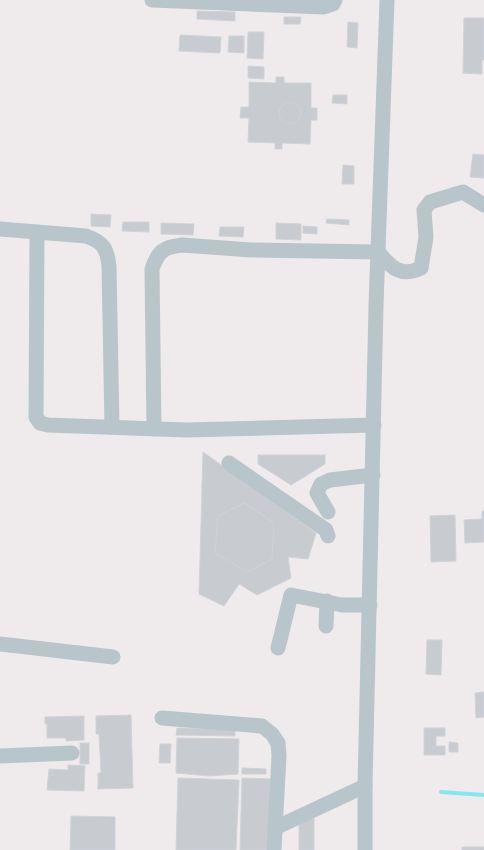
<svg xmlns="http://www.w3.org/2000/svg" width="484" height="850" font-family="Quicksand,sans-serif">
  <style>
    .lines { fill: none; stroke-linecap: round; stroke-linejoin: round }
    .stream { stroke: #80e9f0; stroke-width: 4 }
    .building { fill: #c8ccd1; stroke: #cfd3d8 }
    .minor { stroke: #b8c6cc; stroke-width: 15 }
  </style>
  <rect width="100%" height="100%" fill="#efebec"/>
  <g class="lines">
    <!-- stream -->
    <polyline class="stream" points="441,792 484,795"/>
  </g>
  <!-- building -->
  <g class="building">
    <polygon points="197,11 235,12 235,21 197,19"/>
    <polygon points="284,17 301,17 300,24 284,24"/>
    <polygon points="464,18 484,18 484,60 482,60 482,74 463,73"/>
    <polygon points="348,22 358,23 357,48 347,47"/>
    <polygon points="248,32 264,32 263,59 247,58"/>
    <polygon points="180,35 221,37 220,53 179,51"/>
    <polygon points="229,36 244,36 244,53 228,52"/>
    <polygon points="248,66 264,67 264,79 248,78"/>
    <polygon points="276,77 284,77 284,83 311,83 311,108 317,108 317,120 311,120 310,144 282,143 282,149 275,149 275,143 248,142 249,118 240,118 241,107 249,107 249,82 276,83"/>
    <polygon points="333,95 347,95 347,104 332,103"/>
    <circle cx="290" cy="113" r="11"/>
    <polygon points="473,154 484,155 484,178 470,177"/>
    <polygon points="343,165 354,166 354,184 342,184"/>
    <polygon points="91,214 111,215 110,227 91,226"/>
    <polygon points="327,219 349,220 349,225 326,223"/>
    <polygon points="123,222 149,222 149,232 122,231"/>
    <polygon points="161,223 194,224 193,235 161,234"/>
    <polygon points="276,223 301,224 301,240 276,239"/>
    <polygon points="303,226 317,227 317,234 303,233"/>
    <polygon points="220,227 244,227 243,237 219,236"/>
    <polygon points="203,452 316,533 308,559 288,557 291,578 257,595 239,584 224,606 199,594"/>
    <polygon points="258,455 325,455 325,464 291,485 258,464"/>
    <polygon points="245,503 274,523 272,559 247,572 215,553 218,516"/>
    <polygon points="482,511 484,511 484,542 465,543 464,520 482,519"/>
    <polygon points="455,515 456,561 431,562 430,516"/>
    <polygon points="427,640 442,640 441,675 426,674"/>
    <polygon points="484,692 484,717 476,718 475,693"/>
    <polygon points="131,715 133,788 98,789 98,773 101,773 99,734 96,734 96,716"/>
    <polygon points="84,716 84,740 66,741 66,738 47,738 47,724 45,724 45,717"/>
    <polygon points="177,728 235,729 235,736 176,735"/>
    <polygon points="424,728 445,728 445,736 436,736 436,746 445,746 445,755 424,755"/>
    <polygon points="177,738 239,739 238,774 209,776 176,773"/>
    <polygon points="449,742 458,743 458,752 449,752"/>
    <rect x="80" y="743" width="9" height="21"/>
    <polygon points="160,744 171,744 170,763 159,763"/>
    <polygon points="68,765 85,766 84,791 47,790 49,769 68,770"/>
    <polygon points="242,768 266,769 266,774 242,774"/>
    <polygon points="178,778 239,780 236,850 176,850"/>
    <polygon points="242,778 272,779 270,850 240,850"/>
    <polygon points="71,816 115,817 115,850 70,850"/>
    <rect x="299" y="819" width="15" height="31"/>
    <rect x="462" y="847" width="22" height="3"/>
  </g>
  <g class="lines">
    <!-- minor -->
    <g class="minor">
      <polyline points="152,0 324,7 333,4 335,0"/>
      <path d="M0 229 86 236C103 242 107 248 109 266L112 427"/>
      <polyline points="37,232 36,417 40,423 48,425 186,430 374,425"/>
      <path d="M154 429 152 269C158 251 164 247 182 245L251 250 378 252C391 267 400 278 421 268L426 237 424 210 430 202 463 192 484 205"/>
      <polyline points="229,463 326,530 328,536"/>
      <polyline points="328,512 317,493 321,484 330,480 373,475"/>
      <polyline points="326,626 327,601"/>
      <polyline points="0,644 113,657"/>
      <polyline points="278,648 291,595 342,605 370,605"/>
      <polyline points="162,718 262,726 272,734 278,743 279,756 274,850"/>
      <polyline points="0,756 72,753"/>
      <polyline points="275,828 365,786"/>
      <polyline points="365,850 365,786 376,306 387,0"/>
    </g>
  </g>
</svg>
